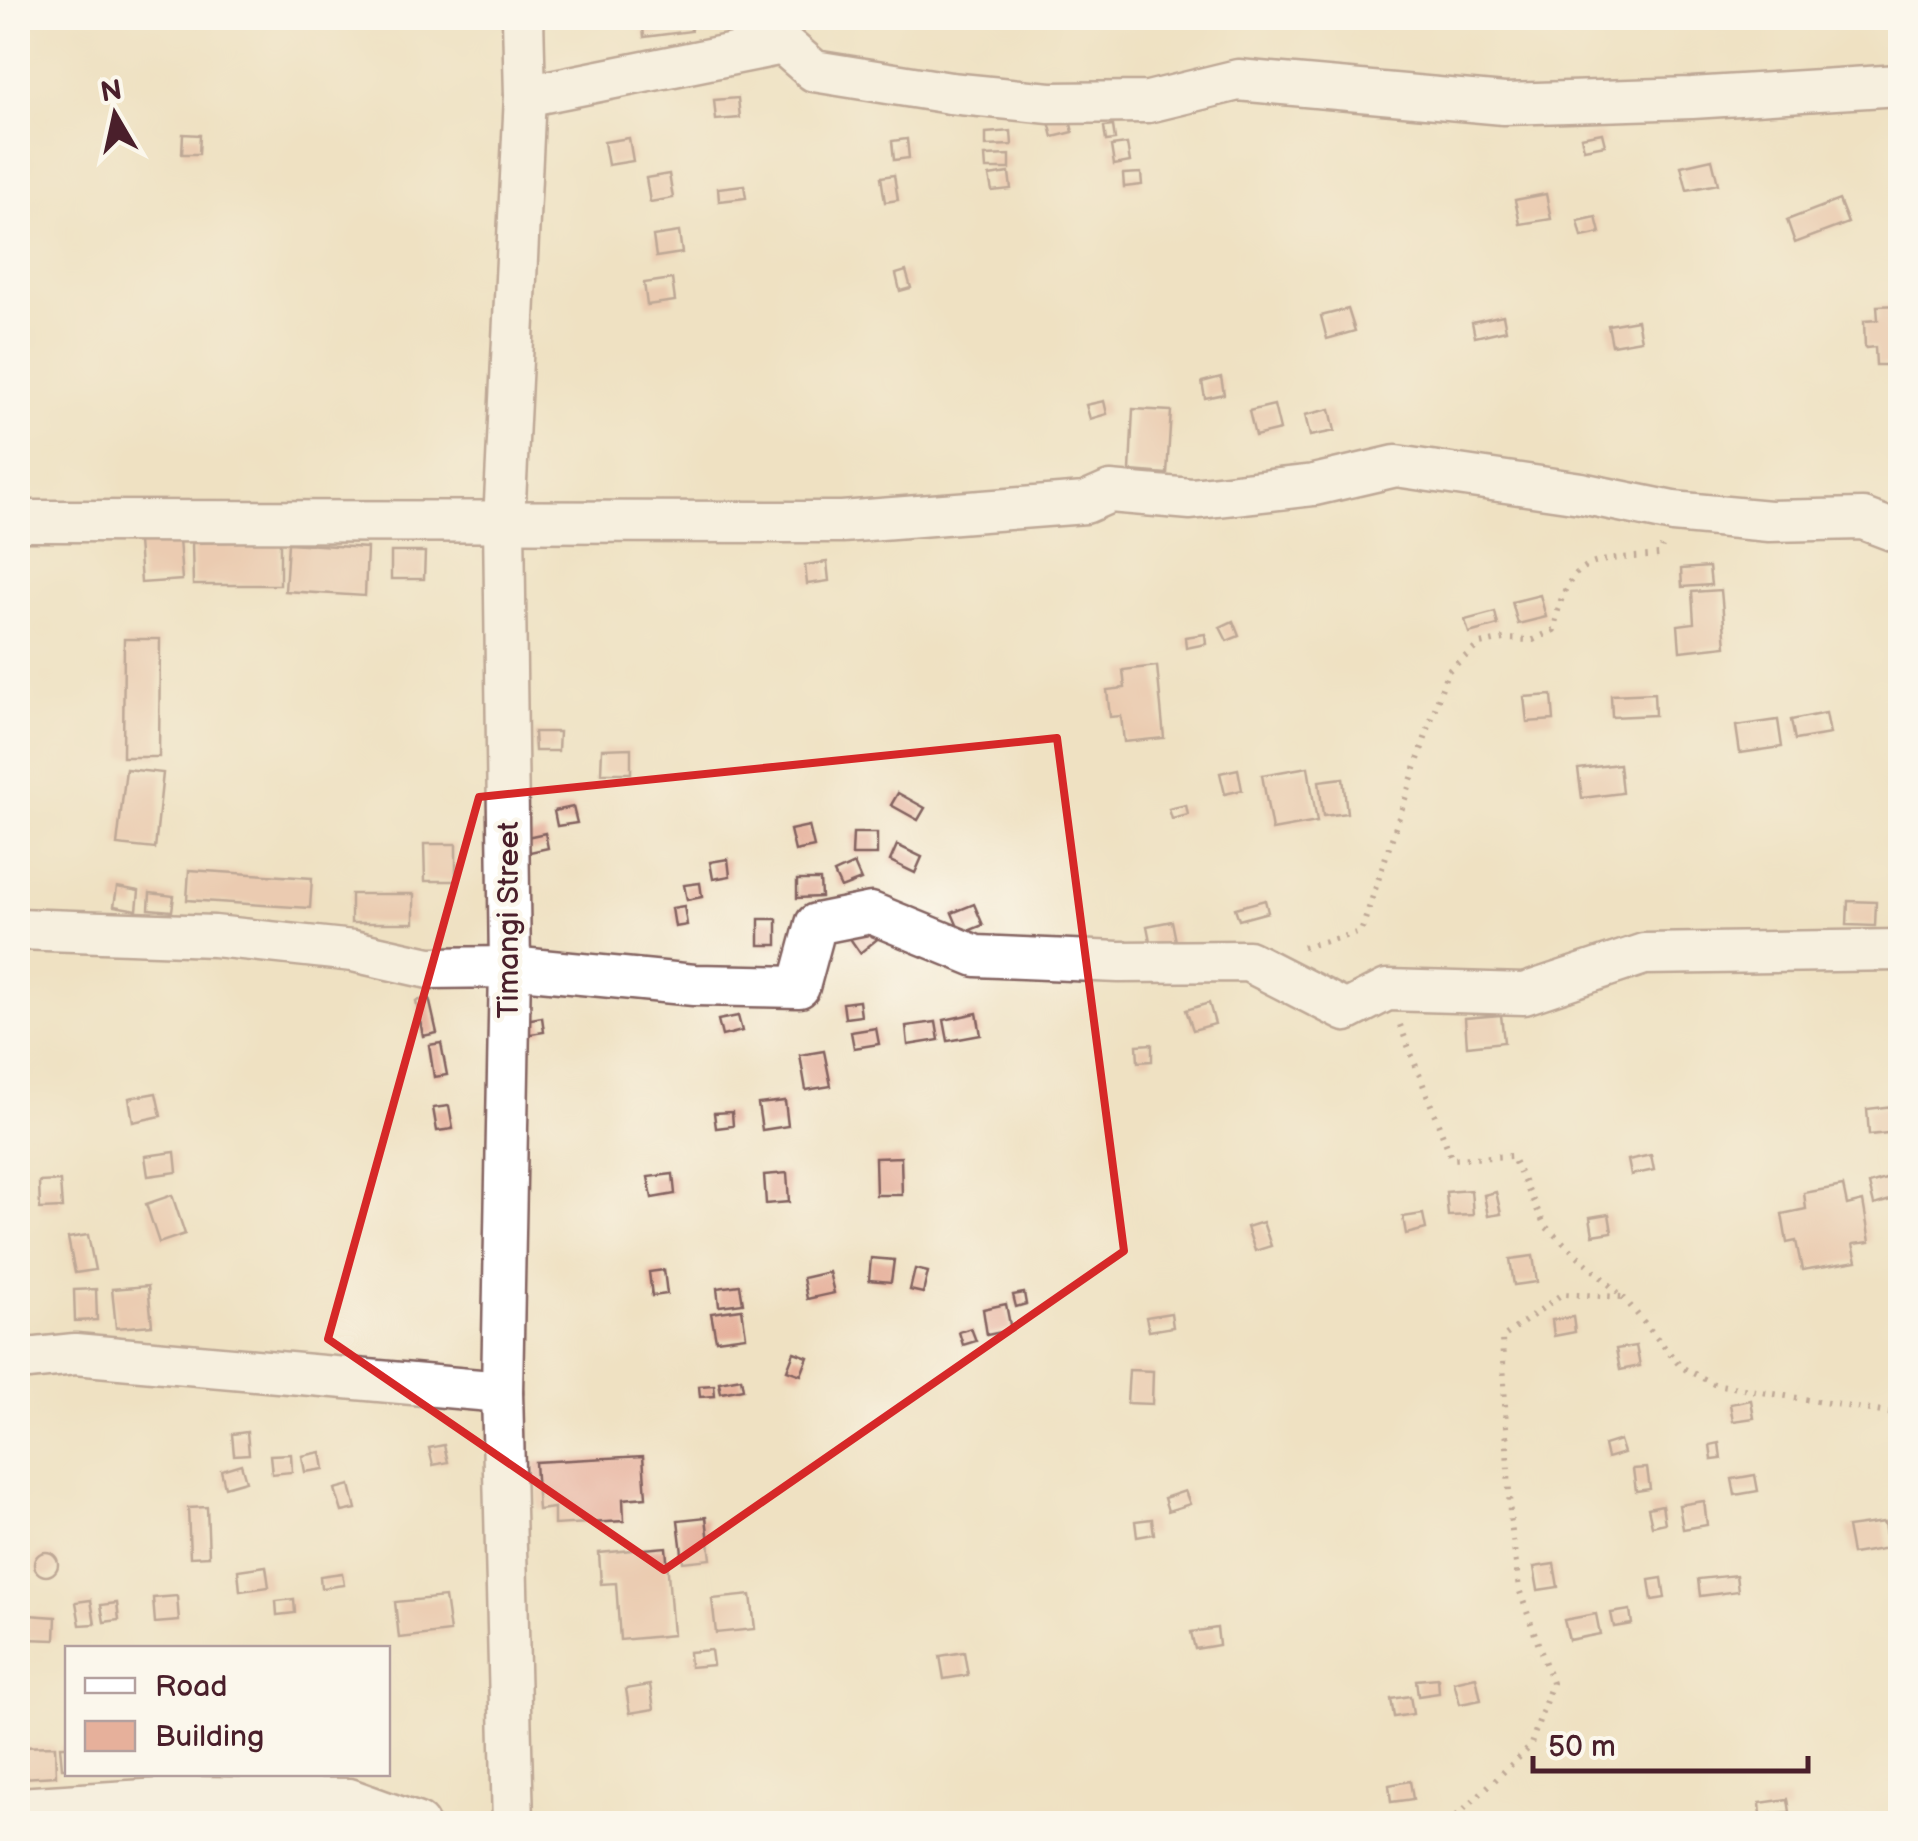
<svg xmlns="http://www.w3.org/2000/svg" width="1918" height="1841" font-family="'Balsamiq Sans',sans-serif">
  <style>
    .building { fill: #e6b09b }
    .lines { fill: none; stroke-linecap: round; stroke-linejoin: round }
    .minor-casing { stroke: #846360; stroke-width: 45 }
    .path { stroke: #846360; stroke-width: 6; stroke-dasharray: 2.5 8; stroke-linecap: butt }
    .minor { stroke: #fff; stroke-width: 40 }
    .marked { fill: none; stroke: #d62828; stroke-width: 8; stroke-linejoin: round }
    .labels { text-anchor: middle; stroke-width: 9; stroke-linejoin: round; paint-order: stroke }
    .street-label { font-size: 30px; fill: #4a1f2b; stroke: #fbf7ec }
  </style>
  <rect width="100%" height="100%" fill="#fbf7ec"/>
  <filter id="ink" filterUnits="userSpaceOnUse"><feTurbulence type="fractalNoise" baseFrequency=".01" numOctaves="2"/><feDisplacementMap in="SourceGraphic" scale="20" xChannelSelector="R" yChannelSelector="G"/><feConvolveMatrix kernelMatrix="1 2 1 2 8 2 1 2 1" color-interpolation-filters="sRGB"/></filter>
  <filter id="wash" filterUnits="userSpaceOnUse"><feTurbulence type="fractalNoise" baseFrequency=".0048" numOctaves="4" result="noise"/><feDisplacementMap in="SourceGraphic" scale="40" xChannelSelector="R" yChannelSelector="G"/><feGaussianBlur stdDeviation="2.25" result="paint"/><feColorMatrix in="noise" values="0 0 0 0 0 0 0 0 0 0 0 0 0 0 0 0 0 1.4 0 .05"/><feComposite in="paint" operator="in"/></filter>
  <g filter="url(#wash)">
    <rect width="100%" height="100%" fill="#efe1c2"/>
    <g id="blocks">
      <!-- building -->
      <g class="building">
        <polygon points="642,18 690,18 691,31 644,37"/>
        <polygon points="738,98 740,118 716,120 714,100"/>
        <polygon points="1068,113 1073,132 1053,137 1048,118"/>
        <polygon points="1113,126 1115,140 1106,141 1104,127"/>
        <polygon points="1011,131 1012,145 986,146 986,133"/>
        <polygon points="1602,133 1605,145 1584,149 1581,137"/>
        <polygon points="183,134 200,135 199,154 182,154"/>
        <polygon points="629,138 633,161 608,165 604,142"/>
        <polygon points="907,139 909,158 894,160 892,141"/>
        <polygon points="1127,144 1130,162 1114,165 1111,146"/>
        <polygon points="1010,155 1010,169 986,169 985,156"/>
        <polygon points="1712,159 1718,184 1687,190 1681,166"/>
        <polygon points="1009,173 1011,189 992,191 989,176"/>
        <polygon points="1141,173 1142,185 1124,187 1123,174"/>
        <polygon points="669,174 673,198 650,202 646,178"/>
        <polygon points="894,175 898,200 885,202 881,177"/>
        <polygon points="744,185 746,198 719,201 718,188"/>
        <polygon points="1546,194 1551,219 1520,224 1515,200"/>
        <polygon points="1839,200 1848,223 1795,243 1787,220"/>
        <polygon points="1596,217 1600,233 1582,237 1578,221"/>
        <polygon points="679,232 682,253 656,257 653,236"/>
        <polygon points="906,271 911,288 900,291 896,274"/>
        <polygon points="672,279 675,301 647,305 644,283"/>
        <polygon points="1900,305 1900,365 1876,365 1875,347 1865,348 1864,321 1878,320 1877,306"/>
        <polygon points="1348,309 1355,331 1327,339 1321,316"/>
        <polygon points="1503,315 1506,330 1475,337 1472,322"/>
        <polygon points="1637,320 1641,340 1612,345 1608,325"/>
        <polygon points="1221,377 1224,394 1205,398 1202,382"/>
        <polygon points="1104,401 1107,414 1090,419 1086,405"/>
        <polygon points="1274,405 1280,430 1255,436 1249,411"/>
        <polygon points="1133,409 1171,411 1167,474 1130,471"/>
        <polygon points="1330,409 1335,431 1310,436 1305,415"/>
        <polygon points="179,539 182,580 141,583 138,541"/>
        <polygon points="280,541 280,585 193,585 192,543"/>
        <polygon points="288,543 367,548 365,596 285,591"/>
        <polygon points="391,552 425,552 424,579 391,579"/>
        <polygon points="827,562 829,581 807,584 805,565"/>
        <polygon points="1709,567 1711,585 1682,587 1681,569"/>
        <polygon points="1721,590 1726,646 1680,651 1678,625 1694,623 1692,592"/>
        <polygon points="1540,595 1546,617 1518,624 1512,602"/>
        <polygon points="1495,612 1498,625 1469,633 1465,620"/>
        <polygon points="1233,621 1239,636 1227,641 1220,627"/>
        <polygon points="1205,634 1206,644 1186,648 1185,637"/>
        <polygon points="124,639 160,639 159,757 123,757"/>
        <polygon points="1157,666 1164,738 1124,742 1121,716 1110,717 1107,690 1125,688 1123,670"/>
        <polygon points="1654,693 1655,715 1612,717 1611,695"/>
        <polygon points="1552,695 1554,720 1527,722 1524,697"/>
        <polygon points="1826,713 1830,734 1795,740 1791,720"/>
        <polygon points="1778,720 1782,747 1740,753 1736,726"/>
        <polygon points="534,732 559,732 558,751 535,751"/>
        <polygon points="631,748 631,773 601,773 602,749"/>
        <polygon points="1619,764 1622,793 1582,798 1578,769"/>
        <polygon points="1308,767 1317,822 1272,830 1262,775"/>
        <polygon points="126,769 163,773 155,849 117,845"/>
        <polygon points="1238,769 1242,790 1225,794 1220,773"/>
        <polygon points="1343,778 1347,813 1323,816 1319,781"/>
        <polygon points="898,793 925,808 918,820 891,805"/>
        <polygon points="1186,805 1188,815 1172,819 1169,809"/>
        <polygon points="573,807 577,823 557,826 554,811"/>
        <polygon points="809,826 814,847 795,851 790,830"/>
        <polygon points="545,833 548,848 530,852 527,837"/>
        <polygon points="853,833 877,833 877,855 852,855"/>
        <polygon points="424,844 456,844 456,881 425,881"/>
        <polygon points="897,845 922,857 915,873 890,861"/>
        <polygon points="728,859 730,876 713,879 710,862"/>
        <polygon points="854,864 861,880 841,888 834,873"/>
        <polygon points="189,870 312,878 310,908 187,900"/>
        <polygon points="797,880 820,880 821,897 797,898"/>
        <polygon points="700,883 702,897 687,900 684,885"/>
        <polygon points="117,887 139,891 137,910 114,906"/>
        <polygon points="150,893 174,896 172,911 149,909"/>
        <rect x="351" y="894" width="63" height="29"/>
        <polygon points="1265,900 1268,912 1239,920 1235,908"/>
        <polygon points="1848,901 1876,902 1875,926 1847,925"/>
        <polygon points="974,904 983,925 961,934 952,913"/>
        <polygon points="684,906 687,925 675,927 672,908"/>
        <rect x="759" y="919" width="18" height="26"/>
        <polygon points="869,921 881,936 860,953 849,937"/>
        <polygon points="1172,921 1178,951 1153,956 1147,926"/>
        <polygon points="429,998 437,1033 423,1036 416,1001"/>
        <polygon points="859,1001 861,1016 845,1018 843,1003"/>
        <polygon points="1209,1003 1215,1024 1193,1030 1186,1010"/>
        <polygon points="977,1013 981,1035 948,1041 944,1020"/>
        <polygon points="1501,1015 1504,1042 1467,1046 1465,1018"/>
        <polygon points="738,1016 742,1031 722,1036 718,1020"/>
        <polygon points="542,1017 544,1032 517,1036 515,1022"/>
        <polygon points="936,1022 939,1040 908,1045 906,1026"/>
        <polygon points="876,1028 879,1044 854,1048 851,1032"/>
        <polygon points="441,1043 447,1075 434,1077 429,1045"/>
        <polygon points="1152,1044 1152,1061 1138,1062 1137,1045"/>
        <polygon points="824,1051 831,1086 806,1090 800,1055"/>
        <polygon points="156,1093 161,1116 133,1122 129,1098"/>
        <polygon points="785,1101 788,1126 762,1130 758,1104"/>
        <polygon points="449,1106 453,1129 437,1131 433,1108"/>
        <polygon points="1894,1106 1897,1132 1869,1135 1867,1109"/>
        <polygon points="732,1112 733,1126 716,1128 714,1113"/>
        <polygon points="175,1152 177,1172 148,1176 145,1156"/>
        <polygon points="1651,1155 1654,1170 1631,1175 1628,1160"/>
        <polygon points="901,1157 902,1195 876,1195 875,1158"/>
        <polygon points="787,1173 789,1202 766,1204 764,1175"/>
        <polygon points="673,1174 675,1194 652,1198 648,1177"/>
        <polygon points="1899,1175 1900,1197 1874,1205 1869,1184"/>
        <polygon points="60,1181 62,1208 40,1209 39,1182"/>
        <polygon points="1843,1186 1847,1205 1863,1201 1870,1242 1853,1244 1857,1261 1802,1270 1796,1241 1787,1243 1782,1214 1806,1209 1804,1193"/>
        <polygon points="1471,1190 1473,1215 1448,1216 1446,1192"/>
        <polygon points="1496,1192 1501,1214 1488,1216 1484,1195"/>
        <polygon points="172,1195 185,1234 159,1243 146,1204"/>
        <polygon points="1423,1214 1426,1229 1406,1234 1403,1217"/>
        <polygon points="1609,1214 1612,1232 1593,1235 1590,1217"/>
        <polygon points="1263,1222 1271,1246 1255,1251 1247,1227"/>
        <polygon points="88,1235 95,1270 75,1273 68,1238"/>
        <polygon points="1533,1256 1537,1282 1514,1285 1510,1259"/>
        <polygon points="871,1258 894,1260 891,1282 869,1280"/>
        <polygon points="915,1269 928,1272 923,1293 910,1290"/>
        <polygon points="664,1270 667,1294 652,1296 649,1272"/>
        <polygon points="829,1272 834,1293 807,1299 803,1278"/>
        <polygon points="740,1285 743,1303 719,1306 717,1288"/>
        <polygon points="148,1286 152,1325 116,1328 112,1289"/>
        <polygon points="96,1289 97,1320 75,1321 74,1290"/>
        <polygon points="1024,1293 1026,1304 1016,1307 1013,1295"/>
        <polygon points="1006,1304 1011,1330 987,1335 983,1309"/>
        <polygon points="742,1309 746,1336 716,1340 711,1313"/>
        <polygon points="1171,1313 1173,1327 1149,1331 1146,1317"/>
        <polygon points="1573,1317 1575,1332 1554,1336 1552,1320"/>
        <polygon points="971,1328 976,1341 963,1345 959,1332"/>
        <polygon points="1636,1346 1640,1366 1620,1370 1616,1349"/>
        <polygon points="794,1352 808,1357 801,1375 787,1370"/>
        <polygon points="1129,1370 1153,1371 1152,1404 1127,1403"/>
        <polygon points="741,1378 743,1389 721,1393 719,1382"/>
        <polygon points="714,1385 715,1396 700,1397 699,1386"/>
        <polygon points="1751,1400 1754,1418 1733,1421 1730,1404"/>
        <polygon points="247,1432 249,1454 234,1455 232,1434"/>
        <polygon points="1620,1440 1624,1453 1607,1458 1604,1445"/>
        <polygon points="1719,1443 1721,1459 1712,1460 1710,1445"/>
        <polygon points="444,1445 448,1462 433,1465 429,1448"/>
        <polygon points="321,1452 324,1469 305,1472 302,1456"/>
        <polygon points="291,1454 292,1472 272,1474 270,1455"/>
        <polygon points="643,1456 646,1497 623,1499 624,1521 554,1525 554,1508 538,1510 535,1462"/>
        <polygon points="241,1464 246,1481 225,1487 221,1470"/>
        <polygon points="1647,1468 1650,1489 1636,1491 1633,1469"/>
        <polygon points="1755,1475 1758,1491 1735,1495 1732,1479"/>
        <polygon points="350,1485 356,1509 342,1512 335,1489"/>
        <polygon points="1185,1491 1190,1504 1168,1511 1164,1498"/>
        <polygon points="1704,1501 1707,1525 1683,1529 1679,1505"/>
        <polygon points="1662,1505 1665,1523 1652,1526 1648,1508"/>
        <polygon points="207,1507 209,1556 190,1557 188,1508"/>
        <polygon points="706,1517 711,1559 683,1562 678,1520"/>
        <polygon points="1152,1519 1154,1534 1137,1537 1135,1521"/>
        <polygon points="1884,1522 1888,1548 1852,1554 1847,1527"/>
        <polygon points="666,1547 673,1635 620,1640 616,1583 601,1584 599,1553"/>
        <circle cx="46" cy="1564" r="12"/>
        <polygon points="1554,1564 1558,1587 1538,1590 1534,1567"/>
        <polygon points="266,1566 269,1587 240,1591 238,1570"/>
        <polygon points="342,1573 344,1585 321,1588 320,1576"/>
        <polygon points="1736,1575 1738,1591 1700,1596 1698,1579"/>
        <polygon points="1662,1578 1665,1598 1652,1600 1649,1580"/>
        <polygon points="751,1595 755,1629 716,1633 712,1599"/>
        <polygon points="177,1596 179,1621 155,1623 153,1598"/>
        <polygon points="445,1597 450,1632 399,1638 395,1602"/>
        <polygon points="294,1599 295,1613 277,1615 276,1601"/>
        <polygon points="91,1600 95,1624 80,1625 76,1602"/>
        <polygon points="117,1603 119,1620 104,1622 101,1605"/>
        <polygon points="1630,1610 1632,1624 1614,1627 1611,1613"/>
        <polygon points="1596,1614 1600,1634 1569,1640 1564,1620"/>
        <polygon points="28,1615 56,1617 55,1640 26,1639"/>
        <polygon points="1217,1628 1219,1645 1195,1649 1191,1632"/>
        <polygon points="711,1650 713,1665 690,1667 689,1652"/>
        <polygon points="964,1652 968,1675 944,1679 940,1656"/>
        <polygon points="1476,1677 1481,1700 1460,1704 1454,1682"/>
        <polygon points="1438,1678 1439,1693 1418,1696 1416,1680"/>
        <polygon points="650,1685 654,1709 630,1713 626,1689"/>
        <polygon points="1410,1696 1413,1714 1394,1717 1391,1699"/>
        <polygon points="55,1746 56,1776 22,1778 20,1747"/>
        <polygon points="60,1746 68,1746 68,1768 62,1768"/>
        <polygon points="1410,1781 1413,1799 1391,1802 1389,1785"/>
        <polygon points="1788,1799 1790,1812 1761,1815 1760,1803"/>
      </g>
    </g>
  </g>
  <g filter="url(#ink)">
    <use href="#blocks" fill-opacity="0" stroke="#846360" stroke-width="2.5"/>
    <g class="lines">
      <defs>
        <g id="minor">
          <polyline points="525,96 783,44 814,71 950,93 1050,103 1148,102 1238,80 1504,104 1692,98 1900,85"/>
          <polyline points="18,521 842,522 1085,503 1110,492 1191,499 1314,485 1396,466 1581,493 1673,512 1769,521 1863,519 1900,533"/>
          <polyline points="18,929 214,936 353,951 429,968 510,967 694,985 799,987 816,924 871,913 976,956 1119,962 1248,961 1346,1011 1387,990 1524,994 1644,954 1900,950"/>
          <polyline points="18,1360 75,1354 502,1392"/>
          <polyline points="18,1808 193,1797 349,1799 418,1824"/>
          <polyline points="513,1824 502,1392 510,967 504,522 525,96 523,18"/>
        </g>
      </defs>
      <!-- minor casing -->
      <use href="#minor" class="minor-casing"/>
      <!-- path -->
      <g class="path">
        <path d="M1303 947 1361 932 1447 672 1480 644 1504 639 1533 640 1554 630C1567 554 1593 561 1659 555L1662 547"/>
        <polyline points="1400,1025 1452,1159 1512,1156 1545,1226 1623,1297 1562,1294 1502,1338 1510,1515 1519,1589 1552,1683 1530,1747 1448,1824"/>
        <polyline points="1623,1297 1681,1367 1714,1384 1900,1415"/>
      </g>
      <!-- minor -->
      <use href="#minor" class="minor"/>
    </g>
  </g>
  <!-- marked area -->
  <path d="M0 0H1918V1841H0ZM1057 738 1124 1251 664 1570 328 1339 479 797Z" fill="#efe1c2" fill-opacity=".55" fill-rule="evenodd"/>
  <path class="marked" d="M1057 738 1124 1251 664 1570 328 1339 479 797Z"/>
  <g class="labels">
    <!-- street labels -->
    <g class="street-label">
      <text transform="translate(508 920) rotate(-90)" y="10">Timangi Street</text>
    </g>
  </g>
  <!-- margin -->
  <rect width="1918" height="1841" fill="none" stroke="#fbf7ec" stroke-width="60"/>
  <!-- legend -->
  <rect x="65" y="1646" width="325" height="130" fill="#fbf7ec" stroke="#b4a19f" stroke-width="2.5"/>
  <rect x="85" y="1678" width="50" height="15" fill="#ffffff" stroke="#b4a19f" stroke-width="2.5"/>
  <text x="155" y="1696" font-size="30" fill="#4a1f2b">Road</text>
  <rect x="85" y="1721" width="50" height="30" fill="#e6b09b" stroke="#b4a19f" stroke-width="2.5"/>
  <text x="155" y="1746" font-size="30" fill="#4a1f2b">Building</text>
  <!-- north arrow -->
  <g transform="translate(115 115) rotate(351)" stroke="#fbf7ec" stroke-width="8" paint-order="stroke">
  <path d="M0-8L18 38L0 25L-18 38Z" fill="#4a1f2b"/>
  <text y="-15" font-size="28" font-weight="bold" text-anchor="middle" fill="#4a1f2b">N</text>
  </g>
  <!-- scale -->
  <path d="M1533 1756v15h275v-15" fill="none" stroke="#4a1f2b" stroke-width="5"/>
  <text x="1548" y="1756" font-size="30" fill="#4a1f2b" stroke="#fbf7ec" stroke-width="8" paint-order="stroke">50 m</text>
</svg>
